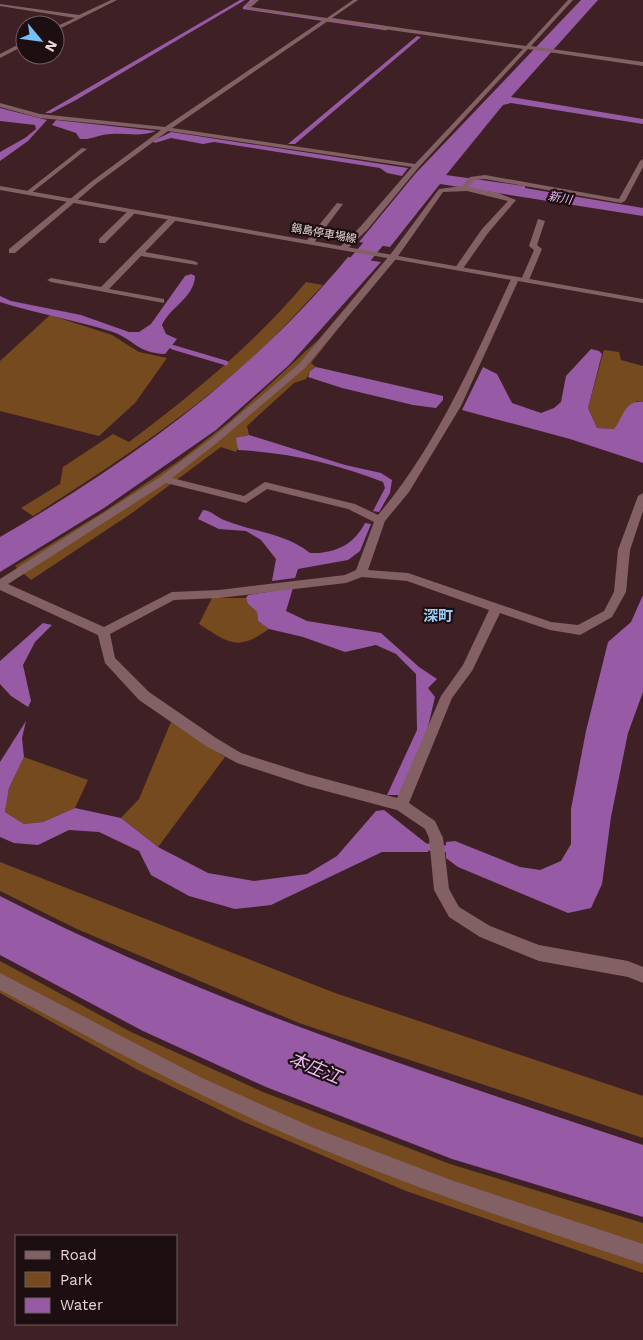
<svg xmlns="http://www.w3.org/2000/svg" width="643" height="1340" font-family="'Work Sans','Noto Sans JP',sans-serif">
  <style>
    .green { fill: #754a1e }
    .water { fill: #975aa4 }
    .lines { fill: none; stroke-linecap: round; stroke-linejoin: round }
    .stream-far2 { stroke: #975aa4; stroke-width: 2.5 }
    .stream-far1 { stroke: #975aa4; stroke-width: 4.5 }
    .stream { stroke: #975aa4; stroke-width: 7 }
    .river { fill: #975aa4; fill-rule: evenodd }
    .minor { fill: #836064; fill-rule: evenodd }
    .secondary { fill: #836064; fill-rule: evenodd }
    .labels { text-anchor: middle; stroke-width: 4.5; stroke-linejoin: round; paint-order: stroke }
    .far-street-label { font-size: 11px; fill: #e8d3d5; stroke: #1d0f11 }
    .far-water-label { font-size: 12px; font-style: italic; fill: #eabaf5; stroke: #1d0f11 }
    .neighbourhood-label { font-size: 15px; font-weight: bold; fill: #99cef7; stroke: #1d0f11 }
    .near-water-label { font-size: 18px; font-style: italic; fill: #eabaf5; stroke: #1d0f11 }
  </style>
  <rect width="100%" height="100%" fill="#3f2125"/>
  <!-- green -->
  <g class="green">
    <polygon points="383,263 390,263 311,363 316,367 310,371 306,379 294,383 247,426 249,435 243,436 236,452 221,447 132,513 31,580 15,566 105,511 180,460 229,422 319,339"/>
    <path d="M306 282 323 285C299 310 275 338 249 361 182 420 108 468 33 516L21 508 60 484 63 467 113 434 129 442C193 394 255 343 306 282Z"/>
    <polygon points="50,315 112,335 139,352 167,358 135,403 99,436 0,411 0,361"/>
    <path d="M604 350 619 352 621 360 643 366V402L637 401C624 411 624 417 614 429L597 428 588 408Z"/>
    <path d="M212 598H246L248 604 257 612 258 621 269 629C237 652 229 643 199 624Z"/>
    <polygon points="171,722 225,757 158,847 121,818 139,799"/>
    <polygon points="24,757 88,780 75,808 43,822 24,824 5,812 9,788"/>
    <polygon points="0,862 335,993 643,1096 643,1138 299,1023 77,929 0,891"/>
    <polygon points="0,961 131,1032 263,1092 450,1164 643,1223 643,1273 406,1191 244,1122 138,1070 0,993"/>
  </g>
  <!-- water -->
  <g class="water">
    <polygon points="240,0 245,0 76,100 51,113 45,113"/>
    <polygon points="581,0 598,0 511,97 643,119 643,124 511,103 503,105 446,175 525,186 525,188 643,208 643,216 440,184 390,247 359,242 415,174"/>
    <polygon points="417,36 421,37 295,144 288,144"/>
    <polygon points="0,108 47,120 28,141 0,161 0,152 25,138 36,129 35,125 0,121"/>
    <path d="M56 120 156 131C141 137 127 133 112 134 100 134 92 140 80 139L76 133 52 125Z"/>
    <polygon points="171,132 408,168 402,176 387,173 380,168 214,142 203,144 171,138 155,143 153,141"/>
    <path d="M348 257 381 262 289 365 216 430 104 508 0 572V537C130 462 252 374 348 257Z"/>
    <path d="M191 274 195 276C194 298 170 307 162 325L166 334 177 339 165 354C137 353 135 340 113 332 76 320 37 314 0 302V296L11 301 81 315 129 332H139L151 324 185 276Z"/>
    <path d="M591 349 599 351 602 354 588 408 597 428 614 429C623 418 625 399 643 402V463L570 439 462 410 483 367 497 374 512 403 541 413 554 408 561 402 566 376Z"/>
    <polygon points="316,367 443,396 443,400 436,408 413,405 342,388 308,377 310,371"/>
    <path d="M249 435 345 465 381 473 392 480 390 493 379 512 373 511 385 488 383 482C335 463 289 453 238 450L236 438Z"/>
    <path d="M203 510C212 511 216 517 224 520 253 532 285 533 310 553 334 554 354 545 365 523L371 524 360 551 348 560 298 569 295 578 272 581 276 559 261 540 246 531 219 529 198 519Z"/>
    <polygon points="293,588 286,611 307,621 381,633 419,667 437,679 428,688 435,697 427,731 400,795 387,795 417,730 416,674 396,654 376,645 345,652 303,637 269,629 258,621 257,612 248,604 246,598 248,595"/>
    <polygon points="643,595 643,692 628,733 611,817 602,884 591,908 568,913 458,867 446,858 446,842 455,841 520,867 540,870 561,861 571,844 571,809 586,731 608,642 631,622"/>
    <polygon points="43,623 52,625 35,642 23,665 31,701 28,707 11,696 0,684 0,661"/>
    <polygon points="26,721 22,738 24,757 9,788 5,812 24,824 43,822 75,808 121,818 158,847 208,873 254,881 307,874 337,856 376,811 384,810 427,844 428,852 382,852 271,905 235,909 189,896 151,875 139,851 99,832 69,830 38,845 14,843 0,837 0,762"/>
    <path d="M0 896C205 1002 425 1073 643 1145V1217L452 1159 266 1087 143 1031 0 955Z"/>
  </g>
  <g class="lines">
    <!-- stream-far2 -->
    <polyline class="stream-far2" points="252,0 244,8 386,29"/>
    <!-- stream-far1 -->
    <polyline class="stream-far1" points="172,347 226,363"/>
    <!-- stream -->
    <polyline class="stream" points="428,847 446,849"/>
    <!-- river -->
    <polygon class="river" points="405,200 412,202 415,206 337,302 329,304 321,302 317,297 321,292 398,202"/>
    <!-- minor -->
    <g class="minor">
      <polygon points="111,0 117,0 55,31 55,27 75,18 0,6 0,4 79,15"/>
      <path d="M254 0H259L251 7 327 18 353 0H358L332 18 526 46 568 0H573L531 46 643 62V66L528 49 419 167 367 230 346 250 339 248 361 226 412 167 168 131 96 184 15 253H9V249L91 182 161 130 40 118 0 107V103L40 114 165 127 323 20 247 9 246 5ZM328 21 523 49 415 164 172 128Z"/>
      <polygon points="25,41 25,45 0,58 0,54"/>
      <polygon points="82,148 87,149 30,194 26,194 26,192"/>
      <path d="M643 159V167L625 201 621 203 485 179 474 180 468 187 498 193 516 200 488 233 462 270H459L455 268 482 229 508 201 467 191 443 192 396 259 305 368 218 442 172 478 244 496 265 482 355 504 378 515C437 445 473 361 511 279L518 277 519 279 461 406 409 492 385 521 368 570 408 573 551 622 578 625 604 611 614 592 618 550 638 496 643 493V511L630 550 626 592 612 617 580 635 550 630 500 613 472 671 452 698 409 803 435 821 443 838 449 889 459 907 490 926 539 945 628 961 643 967V983L628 977 539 961 480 937 449 917 434 890 429 838 425 829 397 810 307 786 237 763 206 746 139 700 105 663 98 635 0 590V579L160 477 212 438 299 364 390 255 439 189 462 186 470 177 485 175 619 199 640 161ZM166 483 246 503 267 489 348 509 374 522 356 570 345 575 219 590 172 592 104 627 8 584ZM362 577 407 581 489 610 463 665 441 696 397 798 307 774 241 753 216 738 149 692 115 658 110 634 174 600 219 598 346 583Z"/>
      <polygon points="337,203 343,204 313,244 307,244 307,240"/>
      <polygon points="129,210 136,212 105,243 99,243 99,239"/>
      <polygon points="170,217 177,219 145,252 194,261 198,263 197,265 141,256 109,289 164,299 164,303 51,282 47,280 51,278 101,287"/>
      <polygon points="538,219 545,221 537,245 542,249 529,280 525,282 521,280 534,250 529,246"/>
      <path d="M0 973 202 1078 314 1128 451 1180 643 1244V1264C529 1226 415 1189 305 1142 200 1098 100 1043 0 990Z"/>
    </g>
    <!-- secondary -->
    <polygon class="secondary" points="0,186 643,299 643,303 0,190"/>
  </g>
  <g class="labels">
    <!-- far-street labels -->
    <g class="far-street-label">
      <text transform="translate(324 233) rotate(10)" y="4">鍋島停車場線</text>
    </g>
    <!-- far-water labels -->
    <g class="far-water-label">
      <text transform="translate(560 198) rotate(10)" y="4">新川</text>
    </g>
    <!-- neighbourhood labels -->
    <g class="neighbourhood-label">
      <text x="438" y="621">深町</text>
    </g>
    <!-- near-water labels -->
    <g class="near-water-label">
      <text transform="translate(315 1068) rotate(23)" y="6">本庄江</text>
    </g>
  </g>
  <!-- legend -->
  <rect x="15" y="1235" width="162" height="90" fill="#1d0f11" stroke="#6e5d5f"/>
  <rect x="25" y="1251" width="25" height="8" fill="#836064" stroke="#6e5d5f"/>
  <text x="60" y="1260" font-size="15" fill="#e8d3d5">Road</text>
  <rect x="25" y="1272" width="25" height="15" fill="#754a1e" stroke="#6e5d5f"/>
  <text x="60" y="1285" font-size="15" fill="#e8d3d5">Park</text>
  <rect x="25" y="1298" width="25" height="15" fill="#975aa4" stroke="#6e5d5f"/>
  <text x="60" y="1310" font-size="15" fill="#e8d3d5">Water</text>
  <!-- north arrow -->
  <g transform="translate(40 40) rotate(119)"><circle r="24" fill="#1d0f11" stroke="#6e5d5f"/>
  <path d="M0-4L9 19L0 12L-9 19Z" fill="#77bff7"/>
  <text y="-8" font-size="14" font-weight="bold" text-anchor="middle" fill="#e8d3d5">N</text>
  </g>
</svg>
